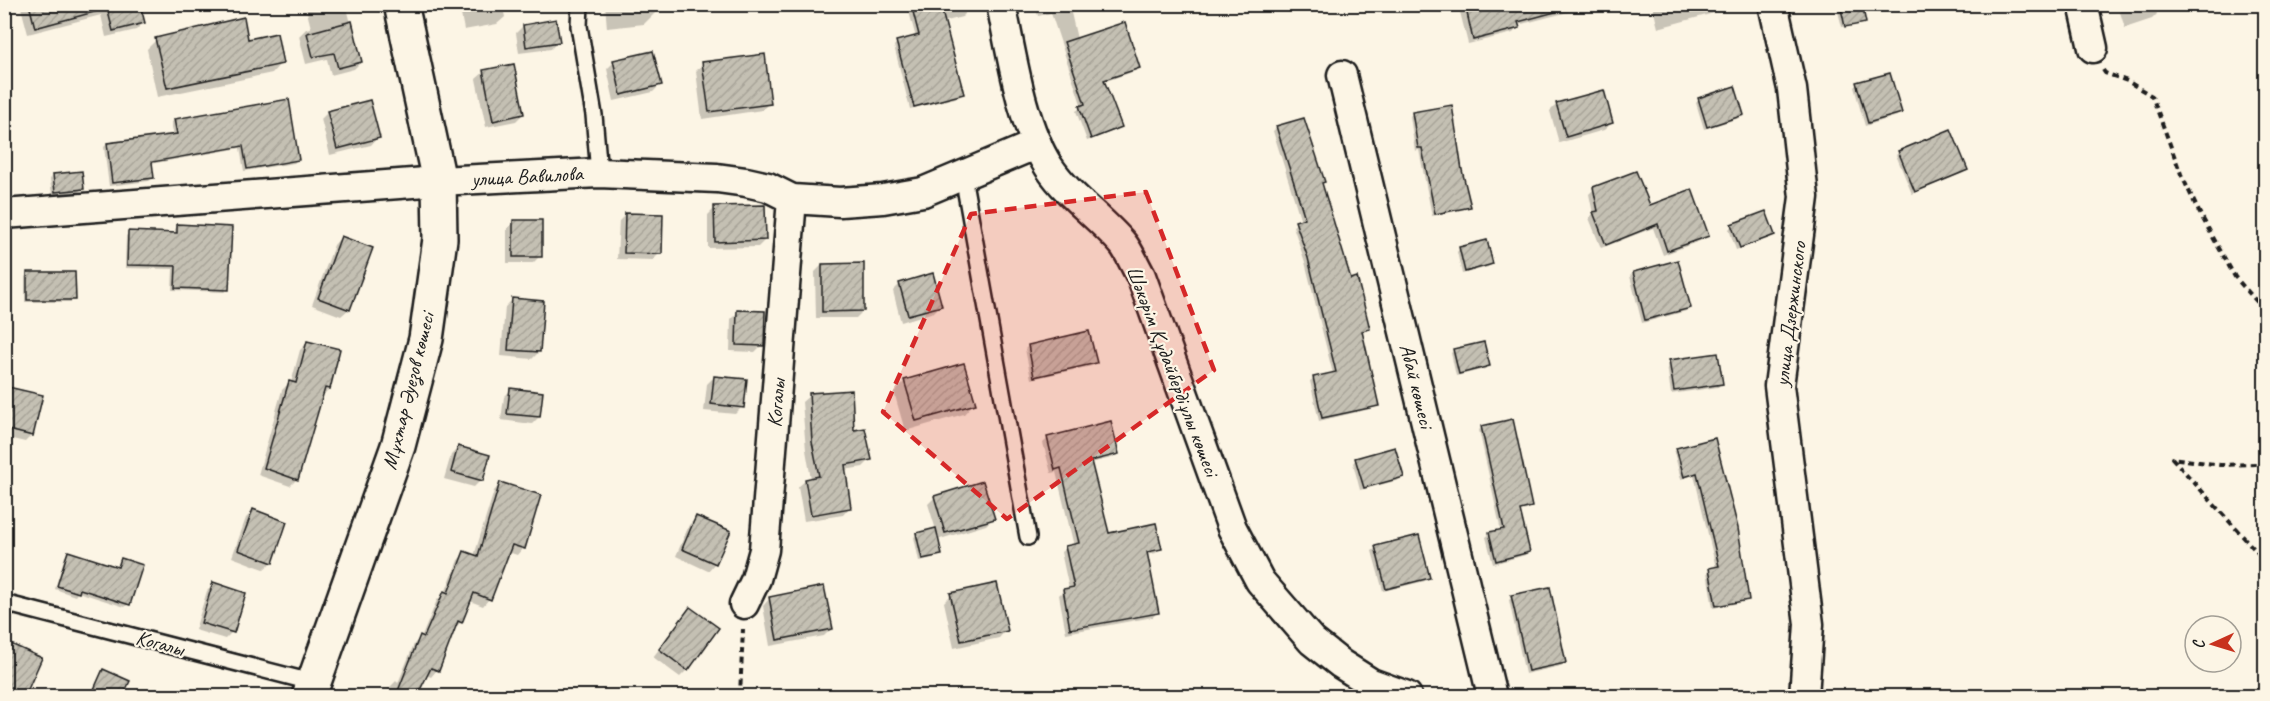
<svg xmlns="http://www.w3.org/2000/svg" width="2270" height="701" font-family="Caveat,sans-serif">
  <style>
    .shadow { fill: #0003 }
    .building { fill: url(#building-hatch); stroke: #1c1c1c; stroke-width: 1.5 }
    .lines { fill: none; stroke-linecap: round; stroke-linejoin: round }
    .lane-casing { stroke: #1c1c1c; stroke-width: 20 }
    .street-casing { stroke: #1c1c1c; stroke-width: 33 }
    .secondary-casing { stroke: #1c1c1c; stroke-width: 38 }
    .path { stroke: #1c1c1c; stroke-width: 4; stroke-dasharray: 6 4.5; stroke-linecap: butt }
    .lane { stroke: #fcf5e5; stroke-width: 15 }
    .street { stroke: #fcf5e5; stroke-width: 28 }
    .secondary { stroke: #fcf5e5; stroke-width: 33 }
    .marked { fill: #d62828; fill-opacity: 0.2; stroke: #d62828; stroke-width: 4.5; stroke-dasharray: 12 8; stroke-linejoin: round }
    .labels { text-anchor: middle; stroke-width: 4.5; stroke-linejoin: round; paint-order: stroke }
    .street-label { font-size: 21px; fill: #1c1c1c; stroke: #fcf5e5 }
  </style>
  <defs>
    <pattern id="building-hatch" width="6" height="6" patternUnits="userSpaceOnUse" patternTransform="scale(1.5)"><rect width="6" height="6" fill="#c4c0b3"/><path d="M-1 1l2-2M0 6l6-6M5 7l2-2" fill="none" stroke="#a8a499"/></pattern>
  </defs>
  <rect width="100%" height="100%" fill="#fcf5e5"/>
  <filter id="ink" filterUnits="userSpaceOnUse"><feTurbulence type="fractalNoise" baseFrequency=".0167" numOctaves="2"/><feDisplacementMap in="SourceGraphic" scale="12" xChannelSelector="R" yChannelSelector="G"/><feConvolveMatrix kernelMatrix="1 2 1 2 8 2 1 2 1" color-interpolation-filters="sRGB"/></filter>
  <g filter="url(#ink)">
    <!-- shadow -->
    <g class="shadow">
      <polygon points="20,4 139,4 143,23 136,30 106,37 101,15 28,34"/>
      <polygon points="305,4 346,4 361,62 354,69 331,75 327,59 306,64 299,36 306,29 311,28"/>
      <polygon points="459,4 502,4 505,17 497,24 464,30"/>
      <polygon points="605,4 654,4 655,13 644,24 607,28"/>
      <polygon points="907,4 963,4 965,14 962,17 943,22 962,93 959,97 910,109 894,46 897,42 916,38"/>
      <polygon points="1035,4 1069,4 1077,39 1139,68 1135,71 1103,82 1120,127 1117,130 1087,141 1076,111 1082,107 1051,13 1038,16"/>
      <polygon points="1458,4 1599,4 1518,25 1518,27 1513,33 1468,44"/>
      <polygon points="1652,4 1719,4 1720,7 1714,13 1658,28"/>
      <polygon points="1836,4 1861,4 1865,22 1842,27"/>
      <polygon points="2120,4 2178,4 2155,9 2157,14 2152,19 2125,28 2118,6"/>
      <polygon points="523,26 558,41 551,49 519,53 516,33"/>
      <polygon points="156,40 247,41 281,63 272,73 157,97 147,49"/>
      <polygon points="614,62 660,85 653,92 614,101 607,69"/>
      <polygon points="703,64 769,103 762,110 702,119 696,71"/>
      <polygon points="484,72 523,114 516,121 486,127 476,79"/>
      <polygon points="1857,84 1900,113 1897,116 1865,126 1854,87"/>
      <polygon points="1699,99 1742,115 1739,118 1704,129 1696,103"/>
      <polygon points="287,101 297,160 294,163 244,171 240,148 150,164 152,178 149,181 109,186 104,147 107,144 174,136 171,123 174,120"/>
      <polygon points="1557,104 1612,123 1604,130 1559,143 1550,111"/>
      <polygon points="328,112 378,137 371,145 330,155 321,119"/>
      <polygon points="1413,113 1460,170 1469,206 1466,209 1432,216 1419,150 1415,151 1410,116"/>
      <polygon points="1303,119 1350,281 1369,329 1361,333 1378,405 1374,408 1319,421 1310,381 1314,378 1333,374 1305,262 1293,226 1301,221 1273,131 1276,128"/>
      <polygon points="1899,152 1966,170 1963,173 1912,194 1896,155"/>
      <polygon points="53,176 82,188 79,192 52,195 50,179"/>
      <polygon points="1594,189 1650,206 1707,235 1702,240 1663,255 1653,228 1601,248 1589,218 1593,214 1589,194"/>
      <polygon points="715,208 765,240 758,247 708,248 708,215"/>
      <polygon points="626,214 660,253 653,260 617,259 619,221"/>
      <polygon points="514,222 540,256 533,263 507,263 507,229"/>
      <polygon points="178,226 228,289 224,292 172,290 173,269 125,268 126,236 129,233 175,234 175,229"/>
      <polygon points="1732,226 1773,235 1770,238 1736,250 1729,229"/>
      <polygon points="341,237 349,309 341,316 312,305 334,245"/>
      <polygon points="1460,248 1492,264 1488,267 1462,274 1457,252"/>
      <polygon points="822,265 863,311 856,318 816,318 815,272"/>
      <polygon points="1633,273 1689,308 1686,311 1642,323 1630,276"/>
      <polygon points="28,274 74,299 71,302 25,302 25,277"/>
      <polygon points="900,284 941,305 934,312 901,322 893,291"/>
      <polygon points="512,300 539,352 532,359 501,356 505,307"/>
      <polygon points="738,312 762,345 755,352 730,351 731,319"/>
      <polygon points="307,343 329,389 322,396 297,479 290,486 258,475 282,390 289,383 291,383 300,350"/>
      <polygon points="1028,346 1095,363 1092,366 1031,379 1025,349"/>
      <polygon points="1454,350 1488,366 1485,369 1456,376 1451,353"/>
      <polygon points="1670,362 1721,383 1718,387 1671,394 1667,365"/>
      <polygon points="714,377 742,407 735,414 704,411 707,384"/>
      <polygon points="905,381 974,403 964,414 905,431 894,392"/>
      <polygon points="4,390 32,435 25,442 4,437"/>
      <polygon points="511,390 539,417 532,424 501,420 504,397"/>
      <polygon points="810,395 853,432 870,460 863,467 844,470 850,507 843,515 804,521 798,487 806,480 811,479 806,450 802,402"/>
      <polygon points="1482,427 1530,506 1527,510 1518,511 1529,552 1525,555 1493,564 1486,537 1490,534 1501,531 1479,430"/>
      <polygon points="1048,438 1117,453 1112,458 1090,463 1108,535 1160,548 1156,553 1146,555 1157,612 1153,617 1066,633 1059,595 1064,590 1069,589 1061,552 1066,548 1074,546 1056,472 1051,473 1043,443"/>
      <polygon points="1714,440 1748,599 1744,602 1713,608 1707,572 1716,568 1694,475 1681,479 1674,452 1677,449"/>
      <polygon points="459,447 481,480 474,487 444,479 451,455"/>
      <polygon points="1356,459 1402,476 1399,480 1360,490 1353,463"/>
      <polygon points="500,484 523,548 517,555 508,552 489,599 483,606 470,601 461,622 453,629 437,670 431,677 426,675 415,696 385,696 389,688 396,681 398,683 414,644 422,636 437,600 445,593 458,560 465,553 474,556 494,491"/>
      <polygon points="935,497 993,518 986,525 937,540 940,554 937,557 919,561 914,537 917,534 936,530 928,504"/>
      <polygon points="253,511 272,562 264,569 232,557 246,518"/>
      <polygon points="696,518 715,563 708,571 676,556 689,525"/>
      <polygon points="1376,548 1428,577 1425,581 1383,591 1372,551"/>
      <polygon points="68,553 116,568 121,560 128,604 125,607 78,592 75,596 55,589 65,556"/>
      <polygon points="214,584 232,632 225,639 195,630 207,591"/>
      <polygon points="951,595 1006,630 999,638 954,648 944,602"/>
      <polygon points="1512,597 1564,663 1561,666 1525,674 1509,600"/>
      <polygon points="770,598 831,629 824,636 770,646 763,606"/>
      <polygon points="690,609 687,670 680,677 653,657"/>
      <polygon points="103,671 128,681 122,696 90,696"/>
    </g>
    <!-- building -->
    <g class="building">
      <polygon points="29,4 97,4 98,11 35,28"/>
      <polygon points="106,4 140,4 145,23 113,31"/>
      <polygon points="911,4 940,4 964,94 914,107 896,41 919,35"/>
      <polygon points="1465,4 1558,4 1559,11 1518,22 1520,28 1473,40"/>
      <polygon points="1840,4 1862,4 1866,23 1845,27"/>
      <polygon points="244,17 248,39 277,33 283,64 167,88 155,38"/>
      <polygon points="556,19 560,42 526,47 523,25"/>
      <polygon points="352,21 362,62 338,68 334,53 313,57 307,33"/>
      <polygon points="1125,22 1140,68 1104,80 1122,127 1091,139 1079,106 1085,104 1064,42"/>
      <polygon points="653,51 662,85 621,95 613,60"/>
      <polygon points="765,54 771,104 709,112 702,62"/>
      <polygon points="514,64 524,114 493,121 483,70"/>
      <polygon points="1890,73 1902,113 1868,123 1856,82"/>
      <polygon points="1735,86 1744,115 1707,127 1698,98"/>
      <polygon points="1604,90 1613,123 1566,137 1556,103"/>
      <polygon points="289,99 299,160 247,169 243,146 152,162 154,178 112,183 107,143 177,134 174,119"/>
      <polygon points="370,100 380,138 337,149 327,111"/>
      <polygon points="1452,105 1462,170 1471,207 1435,214 1422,148 1418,148 1412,112"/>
      <polygon points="1304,118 1325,182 1322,183 1351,279 1357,277 1370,329 1362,331 1379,406 1322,418 1313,377 1336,372 1308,258 1295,221 1305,218 1276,126"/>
      <polygon points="1951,129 1968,170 1915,192 1898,151"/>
      <polygon points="82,171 84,189 55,192 53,174"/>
      <polygon points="1636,171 1650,205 1692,189 1709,236 1667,251 1658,224 1606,245 1593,212 1598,211 1593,187"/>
      <polygon points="765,205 766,240 715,242 714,206"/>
      <polygon points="1766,211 1775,235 1740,248 1731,224"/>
      <polygon points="625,213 663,214 662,254 624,253"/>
      <rect x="513" y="220" width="29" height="37"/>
      <polygon points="177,224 232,227 229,290 175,288 176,266 127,265 128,231 177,233"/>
      <polygon points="341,236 373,248 350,310 318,298"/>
      <polygon points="1487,240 1493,264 1465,272 1459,247"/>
      <polygon points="1678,260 1691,308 1645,320 1633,272"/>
      <polygon points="864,263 864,311 822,312 822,264"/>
      <polygon points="27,272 75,272 76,300 27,300"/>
      <polygon points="933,273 942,306 908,315 899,283"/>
      <polygon points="512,298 544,301 540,352 508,350"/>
      <polygon points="737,310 765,311 764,346 736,345"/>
      <polygon points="1089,331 1097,363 1034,377 1028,345"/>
      <polygon points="307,341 340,349 330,389 325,388 298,480 264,468 289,381 296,383"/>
      <polygon points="1484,342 1490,366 1459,374 1453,349"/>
      <polygon points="1718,353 1723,384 1674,391 1669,360"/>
      <polygon points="964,363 976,404 916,421 904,380"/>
      <polygon points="714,376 747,379 744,408 711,404"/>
      <polygon points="4,386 43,395 33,436 4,429"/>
      <polygon points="510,388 543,392 540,417 507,414"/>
      <polygon points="852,390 854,430 865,428 872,460 845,465 851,508 811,515 805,479 819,476 812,442 809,393"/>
      <polygon points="1513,419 1532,507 1520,510 1530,552 1496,561 1489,532 1504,529 1481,426"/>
      <polygon points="1111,421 1119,454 1091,461 1109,533 1156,523 1162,549 1147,552 1159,613 1070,629 1063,589 1074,587 1065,546 1079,543 1061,468 1055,470 1047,437"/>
      <polygon points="1715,438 1738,528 1749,600 1716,606 1709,568 1719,566 1697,473 1684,477 1676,448"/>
      <polygon points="458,446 490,455 483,481 451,472"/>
      <polygon points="1395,447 1404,477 1364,488 1355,458"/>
      <polygon points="983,481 995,519 945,533 934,496"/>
      <polygon points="500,482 541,495 525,549 512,545 491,600 474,593 462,623 458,621 439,671 431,668 417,696 396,696 420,635 424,637 444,591 448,593 464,551 478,556"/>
      <polygon points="253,509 287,522 273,563 238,550"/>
      <polygon points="696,516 731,531 716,564 682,549"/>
      <polygon points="936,528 942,555 922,559 916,533"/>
      <polygon points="1419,535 1430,578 1386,589 1375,546"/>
      <polygon points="68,551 118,567 121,558 143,565 130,605 80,589 79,593 57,586"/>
      <polygon points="213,582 246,593 234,633 201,623"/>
      <polygon points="997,583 1008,631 961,641 950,593"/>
      <polygon points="824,586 833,629 777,640 769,597"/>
      <polygon points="1550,587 1566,663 1528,671 1511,595"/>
      <polygon points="690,607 719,628 688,671 659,649"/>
      <polygon points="11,644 42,658 25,696 4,696 4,659"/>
      <polygon points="103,669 130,681 123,696 91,696"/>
    </g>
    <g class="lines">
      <defs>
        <g id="lane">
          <polyline points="580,4 579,26 594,115 599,173"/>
          <polyline points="963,176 1028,537"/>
          <polyline points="4,603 315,683"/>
        </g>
        <g id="street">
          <path d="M1001 4C1012 55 1021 124 1049 167 1069 197 1100 217 1123 244 1130 253 1135 266 1141 276L1232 528 1260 581 1312 641 1341 664 1371 683 1407 696"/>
          <polyline points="1773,4 1792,89 1804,197 1779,386 1809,624 1804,696"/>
          <polyline points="2083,4 2093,48"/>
          <polyline points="1342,75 1492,696"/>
          <polyline points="4,214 439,181 599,173 717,178 746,182 768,187 792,199 840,202 883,199 923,192 1037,144"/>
          <polyline points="744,604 756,579 764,550 792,199"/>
        </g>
        <polyline id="secondary" points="309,696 398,446 426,339 440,239 439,181 401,4"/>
      </defs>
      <!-- lane casing -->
      <use href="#lane" class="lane-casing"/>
      <!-- street casing -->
      <use href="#street" class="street-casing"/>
      <!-- secondary casing -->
      <use href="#secondary" class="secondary-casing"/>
      <!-- path -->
      <g class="path">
        <polyline points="2103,70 2105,73 2127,81 2152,96 2181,174 2198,210 2235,277 2266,312"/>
        <polyline points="2266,466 2258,464 2220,465 2172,458 2266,562"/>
        <polyline points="740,696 743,629"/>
      </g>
      <!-- lane -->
      <use href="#lane" class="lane"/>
      <!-- street -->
      <use href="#street" class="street"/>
      <!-- secondary -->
      <use href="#secondary" class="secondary"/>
    </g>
  </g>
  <!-- marked area -->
  <path class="marked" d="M1146 192 1214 370 1007 519 883 412 971 214Z"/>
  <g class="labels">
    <!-- street labels -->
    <g class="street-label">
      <text transform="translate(527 176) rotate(-3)" y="7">улица Вавилова</text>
      <text transform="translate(1790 314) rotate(-83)" y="7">улица Дзержинского</text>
      <text transform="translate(1173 371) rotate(69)" y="7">Шәкәрім Құдайбердіұлы көшесі</text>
      <text transform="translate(1417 386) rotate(76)" y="7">Абай көшесі</text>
      <text transform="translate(408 391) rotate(-76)" y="7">Мұхтар Әуезов көшесі</text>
      <text transform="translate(776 403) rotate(-85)" y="7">Когалы</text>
      <text transform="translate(160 643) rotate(15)" y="7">Когалы</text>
    </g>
  </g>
  <!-- margin -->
  <rect width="2270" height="701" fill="none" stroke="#fcf5e5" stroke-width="24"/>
  <rect x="12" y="12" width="2246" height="677" fill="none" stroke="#1c1c1c" stroke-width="2" filter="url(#ink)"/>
  <!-- north arrow -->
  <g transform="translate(2213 644) rotate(266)"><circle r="28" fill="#fcf5e5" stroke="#a29e95" stroke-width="1.5"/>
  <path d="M0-4.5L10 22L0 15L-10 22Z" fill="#c8321e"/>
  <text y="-9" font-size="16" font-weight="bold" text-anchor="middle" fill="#1c1c1c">С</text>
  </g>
</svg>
